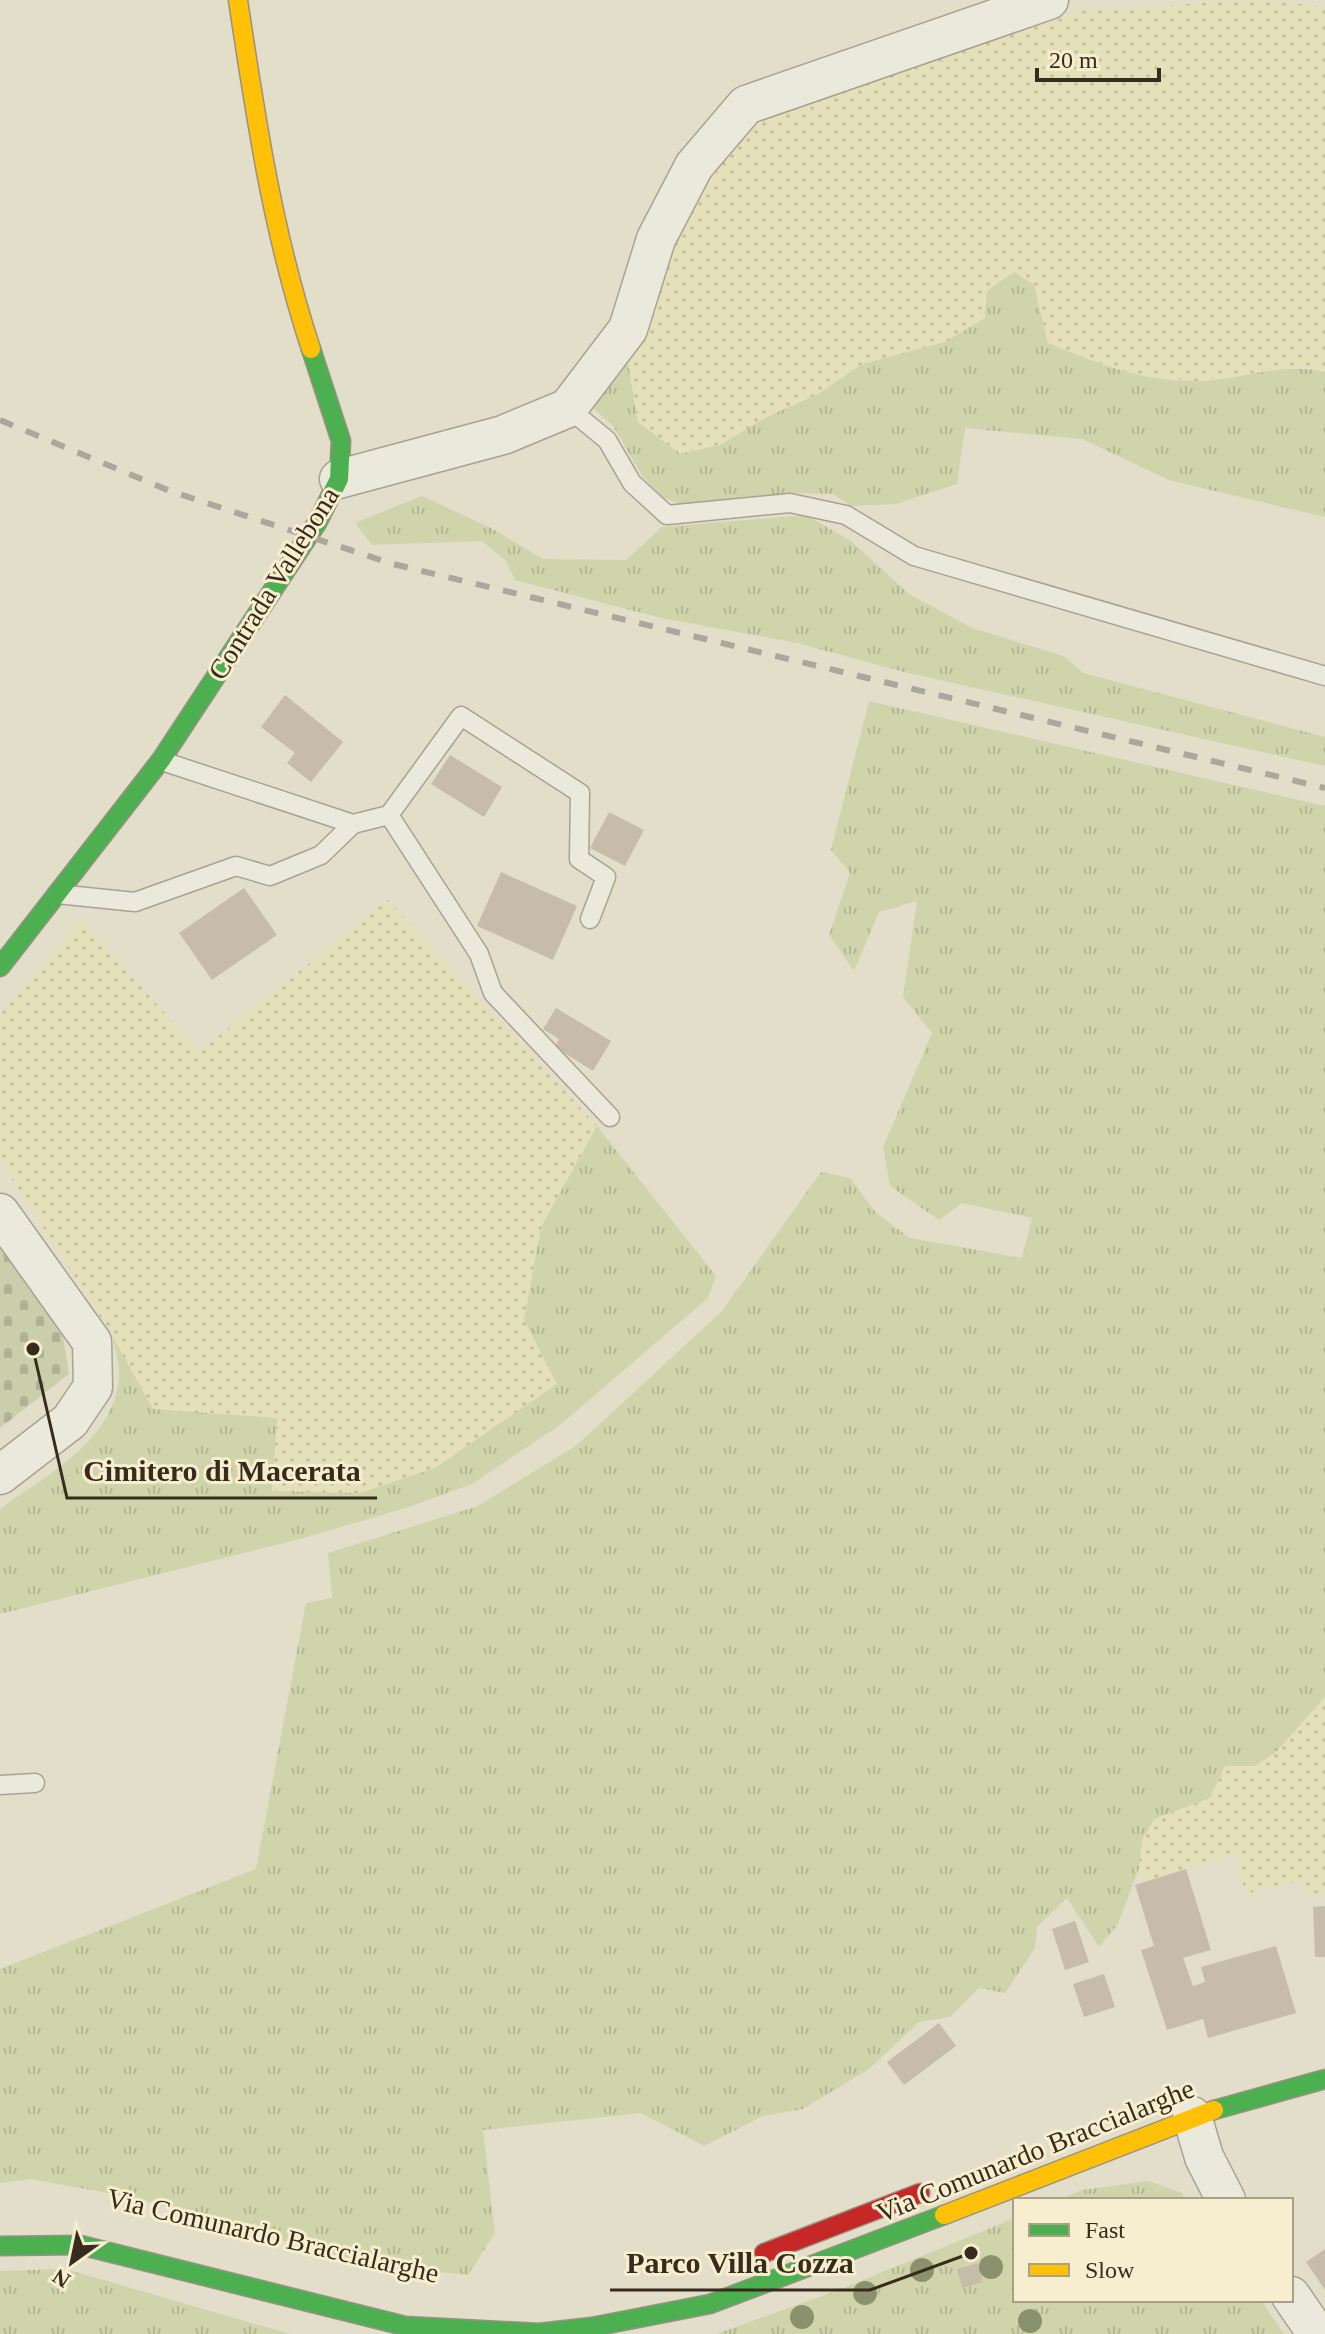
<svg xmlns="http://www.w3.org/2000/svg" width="1325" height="2334" font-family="'Times New Roman',serif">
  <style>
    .farmland { fill: url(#farmland-dots) }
    .grass { fill: url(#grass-tufts) }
    .cemetery { fill: url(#cemetery-stones) }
    .building { fill: #c7bcaa }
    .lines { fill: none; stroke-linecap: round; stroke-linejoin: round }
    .lane-casing { stroke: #a8a293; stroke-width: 21 }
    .street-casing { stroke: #a8a293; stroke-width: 41 }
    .fast-casing { stroke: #979283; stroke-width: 21 }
    .slow-casing { stroke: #979283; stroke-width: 21 }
    .jam-casing { stroke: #979283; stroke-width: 21 }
    .lane { stroke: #ebe8dc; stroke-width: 18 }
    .street { stroke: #ebe8dc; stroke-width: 38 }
    .fast { stroke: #4caf50; stroke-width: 18 }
    .slow { stroke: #ffc107; stroke-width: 18 }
    .jam { stroke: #c62828; stroke-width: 18 }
    .rail { stroke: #aaa79c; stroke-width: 6; stroke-dasharray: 14 14; stroke-linecap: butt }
    .tree { fill: #8a926d }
    .labels { text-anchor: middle; stroke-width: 6; stroke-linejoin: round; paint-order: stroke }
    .street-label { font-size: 28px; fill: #362b1c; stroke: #f6eece }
    .leader { fill: none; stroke: #362b1c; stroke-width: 3 }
    .callout-dot { fill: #362b1c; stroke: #f6eece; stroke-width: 3 }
    .callout-label { font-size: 30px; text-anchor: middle; font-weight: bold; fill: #362b1c; stroke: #f6eece; stroke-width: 6; stroke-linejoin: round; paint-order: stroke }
  </style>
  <defs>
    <pattern id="farmland-dots" width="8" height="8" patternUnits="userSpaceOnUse" patternTransform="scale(2)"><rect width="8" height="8" fill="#e4e0b9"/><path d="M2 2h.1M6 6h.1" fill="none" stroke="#c4c09e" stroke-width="1.8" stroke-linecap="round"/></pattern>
    <pattern id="grass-tufts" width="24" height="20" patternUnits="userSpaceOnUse" patternTransform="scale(2)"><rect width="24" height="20" fill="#d0d4ab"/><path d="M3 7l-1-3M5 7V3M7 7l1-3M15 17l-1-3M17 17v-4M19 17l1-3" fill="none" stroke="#b3b693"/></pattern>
    <pattern id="cemetery-stones" width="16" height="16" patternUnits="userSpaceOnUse" patternTransform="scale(2)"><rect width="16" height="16" fill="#caceab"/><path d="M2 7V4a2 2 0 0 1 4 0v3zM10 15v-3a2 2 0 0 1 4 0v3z" fill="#aeb193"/></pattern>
  </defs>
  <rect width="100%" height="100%" fill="#e3dec9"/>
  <!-- farmland -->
  <g class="farmland">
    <polygon points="1252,0 1325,6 1325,372 1300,366 1198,381 1130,375 1048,343 1034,285 945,342 862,364 818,394 765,418 720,445 680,454 638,421 627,357 683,218 732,151 769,113 883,70 1077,11"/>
    <polygon points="388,900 597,1126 541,1227 524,1320 558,1384 435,1468 360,1493 272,1491 277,1418 153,1409 112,1335 0,1160 0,1015 82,920 199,1052"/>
    <polygon points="1325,1697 1325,1893 1305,1894 1301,1881 1245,1894 1237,1852 1146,1882 1139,1868 1142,1840 1154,1819 1210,1798 1225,1766 1255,1766 1276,1752"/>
  </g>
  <!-- grass -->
  <g class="grass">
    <path d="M1014 272 1034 285 1048 343C1100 364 1138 381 1196 381 1242 381 1279 361 1325 372V517L1169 480 1082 439 965 428 957 484 896 504 851 506 833 494 791 493 682 505 662 497 643 477 613 426 594 409 604 383 627 357 638 422 680 454 720 445 765 418 818 394 862 364 945 342 985 318 987 291Z"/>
    <polygon points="422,496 493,529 543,559 626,560 662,527 806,515 851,541 909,594 972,628 1064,656 1083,673 1325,737 1325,766 904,672 797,643 661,618 515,580 506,561 482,541 372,545 355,523"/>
    <polygon points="869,701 1325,806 1325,1697 1276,1752 1255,1766 1225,1766 1210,1798 1154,1819 1142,1840 1139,1868 1118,1924 1099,1947 1067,1898 1037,1927 1035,1948 1005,1993 979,1988 950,2017 919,2022 869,2069 803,2109 763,2116 704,2146 641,2113 483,2130 495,2233 468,2275 369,2265 135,2198 31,2179 0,2183 0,1969 256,1869 306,1603 332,1598 328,1553 478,1506 577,1445 722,1311 821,1172 850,1178 876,1213 910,1238 1022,1258 1032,1218 962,1203 939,1220 890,1186 883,1147 932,1033 903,997 917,901 879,912 854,971 829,935 850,873 831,850"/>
    <path d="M597 1126 716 1276 708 1298 560 1425 472 1484 409 1507 300 1539 0 1614V1509C47 1475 112 1442 119 1379 120 1365 115 1348 112 1335L153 1409 277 1418 272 1491 360 1493 435 1468 557 1384 524 1320 541 1227Z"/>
    <polygon points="1148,2181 1180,2192 1188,2200 1058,2200 1082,2190"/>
    <polygon points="1015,2218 1015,2300 1261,2300 1284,2334 716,2334 841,2289"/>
    <polygon points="65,2269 290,2334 0,2334 0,2271"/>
  </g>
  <!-- cemetery -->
  <polygon class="cemetery" points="0,1242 61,1324 69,1374 0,1428"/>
  <!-- building -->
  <g class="building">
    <polygon points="285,695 343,742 311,782 287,763 295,753 261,727"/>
    <polygon points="450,755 502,787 484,817 431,784"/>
    <polygon points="609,812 644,830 625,866 590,848"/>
    <polygon points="501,872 577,906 553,960 477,926"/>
    <polygon points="244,888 277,935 212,980 179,933"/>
    <polygon points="556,1008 611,1041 593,1071 555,1047 559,1039 543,1029"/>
    <polygon points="1186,1869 1211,1950 1183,1958 1193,1986 1205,1982 1201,1967 1276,1946 1296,2013 1208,2038 1203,2019 1167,2030 1141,1950 1154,1946 1135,1885"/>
    <polygon points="1325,1906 1325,1957 1315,1957 1313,1907"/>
    <polygon points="1075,1921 1089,1962 1065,1970 1052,1929"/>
    <polygon points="1104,1974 1115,2007 1084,2017 1073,1984"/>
    <polygon points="939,2023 956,2046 904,2085 887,2062"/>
    <polygon points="1325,2249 1325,2290 1306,2262"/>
    <polygon points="978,2263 983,2282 962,2288 957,2269"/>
  </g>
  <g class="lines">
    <defs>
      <g id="lane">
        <polyline points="568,408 607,440 632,483 667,515 790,503 846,515 914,556 1325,676"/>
        <polyline points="162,761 353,824 389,815 461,716 580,793 579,859 606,877 590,919"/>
        <polyline points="389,815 479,954 493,993 610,1117"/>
        <polyline points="57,894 135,902 236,866 270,876 321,855 353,824"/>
        <polyline points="0,1785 35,1783"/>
      </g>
      <g id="street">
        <polyline points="339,479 503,435 568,408 628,329 656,239 694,166 746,105 1049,0"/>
        <polyline points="0,1213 92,1342 93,1387 70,1421 0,1475"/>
        <polyline points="1192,2116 1204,2157 1226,2200"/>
        <polyline points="1291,2296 1317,2334"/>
      </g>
      <g id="fast">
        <polyline points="0,967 161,760 317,523 339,479 341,441 311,349"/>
        <polyline points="1214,2110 1325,2079"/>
        <polyline points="0,2246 80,2245 405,2326 539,2333 592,2327 710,2304 944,2215"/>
      </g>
      <g id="slow">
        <path d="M238 0C256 120 273 234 311 349"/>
        <polyline points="944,2215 1214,2110"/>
      </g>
      <polyline id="jam" points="764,2253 920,2193"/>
    </defs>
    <!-- lane casing -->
    <use href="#lane" class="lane-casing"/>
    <!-- street casing -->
    <use href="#street" class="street-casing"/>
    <!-- fast casing -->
    <use href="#fast" class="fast-casing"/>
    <!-- slow casing -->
    <use href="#slow" class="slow-casing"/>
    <!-- jam casing -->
    <use href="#jam" class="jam-casing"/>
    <!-- lane -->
    <use href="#lane" class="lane"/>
    <!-- street -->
    <use href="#street" class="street"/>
    <!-- fast -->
    <use href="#fast" class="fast"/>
    <!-- slow -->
    <use href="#slow" class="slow"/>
    <!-- jam -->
    <use href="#jam" class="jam"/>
    <!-- rail -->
    <polyline class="rail" points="0,420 170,491 393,564 1325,788"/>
  </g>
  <!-- trees -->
  <g class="tree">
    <circle cx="991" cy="2267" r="12"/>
    <circle cx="922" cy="2270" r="12"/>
    <circle cx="865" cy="2293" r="12"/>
    <circle cx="802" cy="2317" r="12"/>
    <circle cx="1030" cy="2321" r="12"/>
  </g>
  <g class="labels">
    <!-- street labels -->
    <g class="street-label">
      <text transform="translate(273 583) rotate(-58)" y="10">Contrada Vallebona</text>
      <text transform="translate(1035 2150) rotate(-22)" y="10">Via Comunardo Braccialarghe</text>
      <text transform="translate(273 2235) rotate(13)" y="10">Via Comunardo Braccialarghe</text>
    </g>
  </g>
  <!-- callouts -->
  <path class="leader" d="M33 1349L67 1498H377M971 2253L870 2290H610"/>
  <g class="callout-dot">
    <circle cx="33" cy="1349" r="8"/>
    <circle cx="971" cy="2253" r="8"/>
  </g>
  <g class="callout-label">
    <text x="222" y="1481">Cimitero di Macerata</text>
    <text x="740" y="2273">Parco Villa Cozza</text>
  </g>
  <!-- legend -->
  <rect x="1013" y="2198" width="280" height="104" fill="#f6eece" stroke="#a9a087" stroke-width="2"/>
  <rect x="1029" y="2224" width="40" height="12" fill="#4caf50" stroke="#a9a087" stroke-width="2"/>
  <text x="1085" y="2238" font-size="24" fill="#362b1c">Fast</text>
  <rect x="1029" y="2264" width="40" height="12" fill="#ffc107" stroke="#a9a087" stroke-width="2"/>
  <text x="1085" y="2278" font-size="24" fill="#362b1c">Slow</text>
  <!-- north arrow -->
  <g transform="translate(72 2262) rotate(213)" stroke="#f6eece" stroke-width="6" paint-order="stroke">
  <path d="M0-6L14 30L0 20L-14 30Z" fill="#362b1c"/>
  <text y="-12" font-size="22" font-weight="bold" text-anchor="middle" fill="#362b1c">N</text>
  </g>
  <!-- scale -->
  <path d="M1037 68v12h122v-12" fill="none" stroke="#362b1c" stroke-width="4"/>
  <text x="1049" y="68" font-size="24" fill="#362b1c" stroke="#f6eece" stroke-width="6" paint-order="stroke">20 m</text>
</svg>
